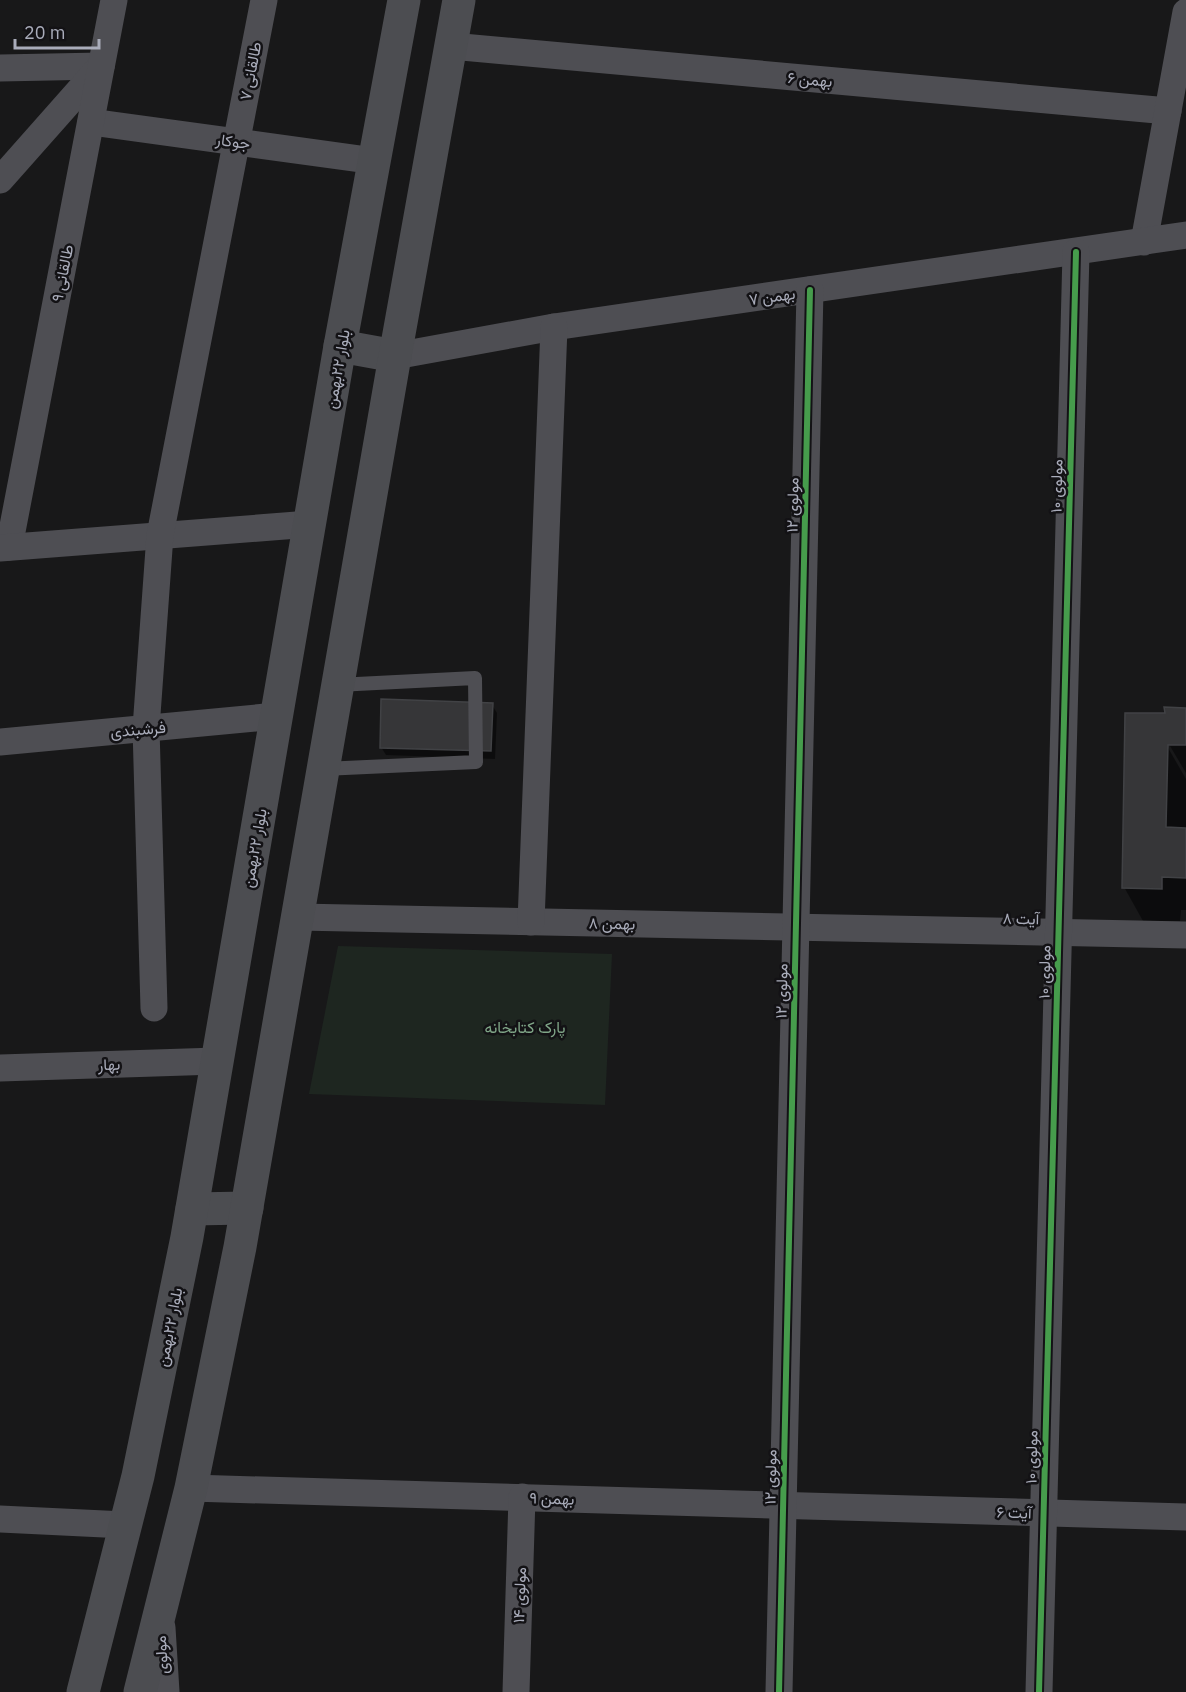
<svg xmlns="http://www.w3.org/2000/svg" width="1186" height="1692" font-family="'IBM Plex Sans',Vazirmatn,sans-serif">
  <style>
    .green { fill: #1e2620 }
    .shadow { fill: #0007 }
    .building { fill: #363638; stroke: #414245; stroke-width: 1.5 }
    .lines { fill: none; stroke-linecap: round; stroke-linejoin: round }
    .service { stroke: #4e4e53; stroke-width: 14 }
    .minor { stroke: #4e4e53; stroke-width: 27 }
    .tertiary { stroke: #4e4e53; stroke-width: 33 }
    .secondary { stroke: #4c4d51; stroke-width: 33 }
    .cycleway-casing { stroke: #131215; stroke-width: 10 }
    .cycleway { stroke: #469c4c; stroke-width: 6 }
    .labels { text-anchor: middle; stroke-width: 5; stroke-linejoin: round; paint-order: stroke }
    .street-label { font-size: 16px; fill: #a9acba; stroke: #131215 }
    .park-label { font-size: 16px; fill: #7fa587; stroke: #131215 }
  </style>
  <rect width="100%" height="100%" fill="#181819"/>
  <!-- green -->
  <polygon class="green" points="338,946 612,954 605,1105 309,1094"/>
  <!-- shadow -->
  <g class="shadow">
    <polygon points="492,705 497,713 495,759 386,755 381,747"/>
    <polygon points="1186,709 1186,773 1170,746 1167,746 1186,779 1186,910 1181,910 1180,921 1143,921 1124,887 1166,714"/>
  </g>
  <!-- building -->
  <g class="building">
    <polygon points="381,699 493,703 491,751 380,748"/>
    <polygon points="1164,707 1186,708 1186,745 1168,745 1166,827 1186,828 1186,878 1162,877 1162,889 1122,888 1125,713 1165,713"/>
  </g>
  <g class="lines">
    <!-- service -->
    <polyline class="service" points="323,769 476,762 475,678 337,685"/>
    <!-- minor -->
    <g class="minor">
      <polyline points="451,46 1168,111"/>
      <polyline points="0,68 101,66"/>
      <polyline points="91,122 375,161"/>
      <polyline points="0,180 101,66"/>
      <polyline points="1144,242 1186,12"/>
      <polyline points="395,356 554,327 1186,235"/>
      <polyline points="9,547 114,0"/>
      <polyline points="0,548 310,524"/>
      <polyline points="0,742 277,716"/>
      <polyline points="298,917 1186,935"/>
      <polyline points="531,922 554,327"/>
      <polyline points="154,1008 146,728 160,535 264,0"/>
      <polyline points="0,1068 217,1061"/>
      <polyline points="191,1488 1186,1517"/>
      <polyline points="0,1519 125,1525"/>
      <polyline points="516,1692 522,1497"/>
      <polyline points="779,1692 810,290"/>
      <polyline points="1039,1692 1076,252"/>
    </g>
    <!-- tertiary -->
    <polyline class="tertiary" points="159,1628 163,1692"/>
    <!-- secondary -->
    <g class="secondary">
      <polyline points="340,346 395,356"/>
      <polyline points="192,1209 247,1208"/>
      <polyline points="83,1692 138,1476 187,1237 340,346 404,0"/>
      <polyline points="140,1692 191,1488 240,1247 395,356 459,0"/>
    </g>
    <defs>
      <g id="cycleway">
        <polyline points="779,1692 810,290"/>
        <polyline points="1039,1692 1076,252"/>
      </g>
    </defs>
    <!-- cycleway casing -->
    <use href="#cycleway" class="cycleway-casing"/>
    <!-- cycleway -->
    <use href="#cycleway" class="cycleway"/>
  </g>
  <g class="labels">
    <!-- street labels -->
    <g class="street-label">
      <text transform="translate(250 71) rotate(-79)" y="6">طالقانی ۷</text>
      <text transform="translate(810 79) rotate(5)" y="6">بهمن ۶</text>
      <text transform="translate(233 141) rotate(8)" y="6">جوکار</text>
      <text transform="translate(62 273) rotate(-79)" y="6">طالقانی ۹</text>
      <text transform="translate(772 296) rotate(-8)" y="6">بهمن ۷</text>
      <text transform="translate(337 369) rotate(-80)" y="6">بلوار ۲۲بهمن</text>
      <text transform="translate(1056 486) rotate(-89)" y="6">مولوی ۱۰</text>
      <text transform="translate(792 505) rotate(-89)" y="6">مولوی ۱۲</text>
      <text transform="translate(138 729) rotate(-5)" y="6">فرشبندی</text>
      <text transform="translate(254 848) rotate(-80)" y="6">بلوار ۲۲بهمن</text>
      <text transform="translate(1021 918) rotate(1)" y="6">آیت ۸</text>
      <text transform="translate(612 923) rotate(1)" y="6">بهمن ۸</text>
      <text transform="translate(1044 972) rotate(-89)" y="6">مولوی ۱۰</text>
      <text transform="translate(781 991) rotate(-89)" y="6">مولوی ۱۲</text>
      <text transform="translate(109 1064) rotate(-2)" y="6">بهار</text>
      <text transform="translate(169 1327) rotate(-79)" y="6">بلوار ۲۲بهمن</text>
      <text transform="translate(1031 1457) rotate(-89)" y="6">مولوی ۱۰</text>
      <text transform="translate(770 1477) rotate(-89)" y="6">مولوی ۱۲</text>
      <text transform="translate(552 1498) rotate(2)" y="6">بهمن ۹</text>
      <text transform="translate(1014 1512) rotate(2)" y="6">آیت ۶</text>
      <text transform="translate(519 1595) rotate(-88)" y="6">مولوی ۱۴</text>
      <text transform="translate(161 1655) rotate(-94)" y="6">مولوی</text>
    </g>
    <!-- park labels -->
    <g class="park-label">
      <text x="525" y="1033">پارک کتابخانه</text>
    </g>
  </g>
  <!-- scale -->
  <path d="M15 39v9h84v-9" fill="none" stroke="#a9acba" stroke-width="3"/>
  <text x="24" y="39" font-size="18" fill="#a9acba" stroke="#131215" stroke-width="4.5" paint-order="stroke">20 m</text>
</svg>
